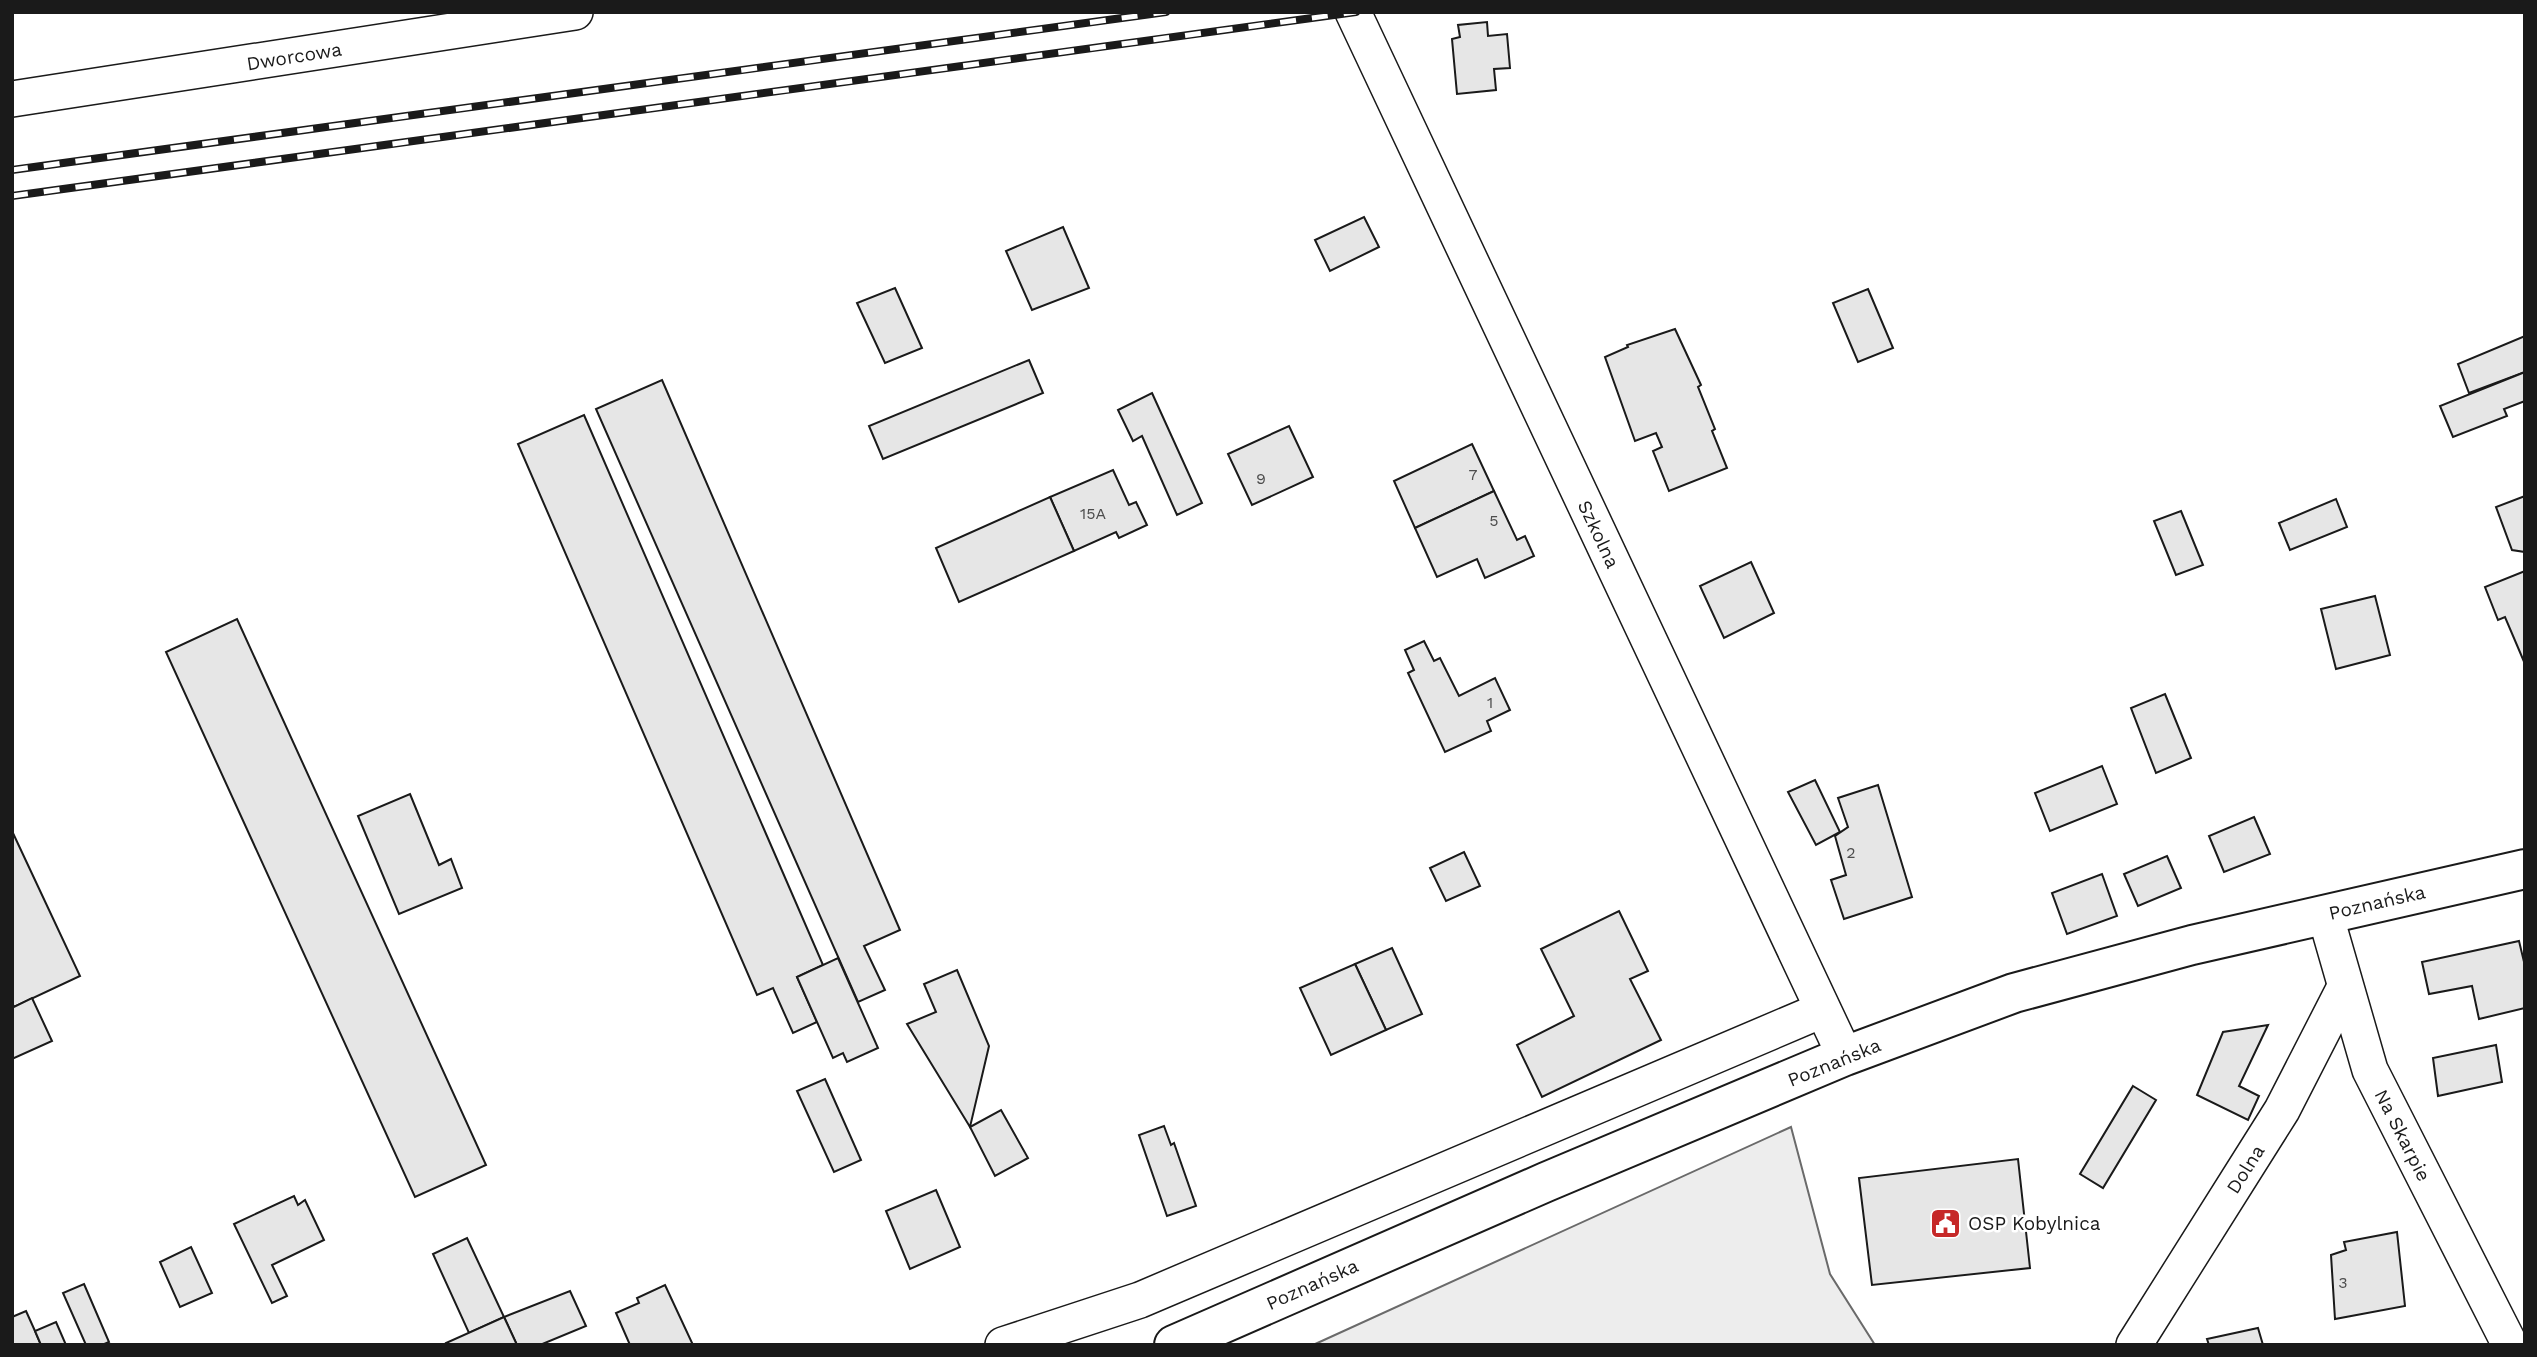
<svg xmlns="http://www.w3.org/2000/svg" width="2537" height="1357" font-family="'Work Sans',sans-serif">
  <style>
    .built { fill: #ededed; stroke: #6a6a6a; stroke-width: 2 }
    .building { fill: #e6e6e6; stroke: #1a1a1a; stroke-width: 2 }
    .lines { fill: none; stroke-linecap: round; stroke-linejoin: round }
    .street-casing { stroke: #1a1a1a; stroke-width: 38 }
    .secondary-casing { stroke: #1a1a1a; stroke-width: 42 }
    .street { stroke: #fff; stroke-width: 35 }
    .secondary { stroke: #fff; stroke-width: 38 }
    .rail-casing { stroke: #1a1a1a; stroke-width: 8 }
    .rail { stroke: #fff; stroke-width: 5; stroke-dasharray: 16; stroke-linecap: butt }
    .labels { text-anchor: middle; stroke-width: 5; stroke-linejoin: round; paint-order: stroke }
    .number-label { font-size: 16px; fill: #4d4d4d }
    .street-label { font-size: 19px; fill: #1a1a1a; stroke: #fff }
    .poi-label { font-size: 19px; fill: #1a1a1a; stroke: #fff; text-anchor: start }
  </style>
  <rect width="100%" height="100%" fill="#fff"/>
  <!-- built -->
  <polygon class="built" points="1791,1127 1830,1274 1875,1345 1313,1345"/>
  <!-- building -->
  <g class="building">
    <polygon points="1487,22 1488,36 1507,34 1510,68 1494,69 1496,90 1457,94 1452,39 1460,37 1458,25"/>
    <polygon points="1364,217 1379,247 1330,271 1315,240"/>
    <polygon points="1063,227 1089,288 1032,310 1006,251"/>
    <polygon points="895,288 922,348 885,363 857,303"/>
    <polygon points="1868,289 1893,348 1858,362 1833,303"/>
    <polygon points="1675,329 1701,385 1698,387 1715,429 1712,431 1727,468 1669,491 1653,451 1662,447 1656,433 1635,441 1605,357 1628,347 1627,345"/>
    <polygon points="2525,336 2525,372 2469,393 2458,364"/>
    <polygon points="1029,360 1043,393 883,459 869,426"/>
    <polygon points="2525,372 2525,401 2504,409 2507,416 2453,437 2440,406"/>
    <polygon points="662,380 900,930 864,946 885,990 858,1002 596,409"/>
    <polygon points="1152,393 1202,503 1177,515 1142,436 1133,441 1118,410"/>
    <polygon points="584,415 823,965 797,977 817,1022 793,1033 773,988 757,995 518,444"/>
    <polygon points="1289,426 1313,477 1252,505 1228,454"/>
    <polygon points="1472,444 1494,491 1415,528 1394,481"/>
    <polygon points="1113,470 1129,505 1136,502 1147,525 1119,538 1116,532 1074,551 1050,497"/>
    <polygon points="1494,491 1517,540 1525,536 1534,556 1485,578 1477,559 1437,577 1415,528"/>
    <polygon points="2525,496 2525,552 2512,550 2496,507"/>
    <polygon points="1050,497 1074,551 959,602 936,548"/>
    <polygon points="2336,499 2347,527 2290,550 2279,523"/>
    <polygon points="2181,511 2203,565 2176,575 2154,521"/>
    <polygon points="1751,562 1774,613 1724,638 1700,586"/>
    <polygon points="2525,571 2525,664 2505,617 2498,620 2485,587"/>
    <polygon points="2375,596 2390,655 2336,669 2321,609"/>
    <polygon points="237,619 486,1165 415,1197 166,652"/>
    <polygon points="1424,641 1434,661 1440,658 1459,696 1495,678 1510,710 1487,721 1491,731 1445,752 1408,673 1414,670 1405,650"/>
    <polygon points="2165,694 2191,758 2156,773 2131,708"/>
    <polygon points="2102,766 2117,804 2050,831 2035,793"/>
    <polygon points="1815,780 1840,832 1816,845 1788,792"/>
    <polygon points="1878,785 1912,897 1844,919 1831,880 1846,875 1835,836 1848,827 1838,798"/>
    <polygon points="410,794 439,865 451,859 462,888 399,914 358,816"/>
    <polygon points="2254,817 2270,854 2224,872 2209,836"/>
    <polygon points="12,831 80,976 14,1007 12,1003"/>
    <polygon points="1464,852 1480,886 1446,901 1430,868"/>
    <polygon points="2167,856 2181,888 2138,906 2124,874"/>
    <polygon points="2102,874 2117,916 2067,934 2052,893"/>
    <polygon points="1619,911 1648,971 1630,979 1661,1040 1542,1097 1517,1045 1574,1016 1541,949"/>
    <polygon points="2519,941 2525,966 2525,1008 2479,1019 2472,986 2429,994 2422,962"/>
    <polygon points="1392,948 1422,1014 1386,1030 1355,964"/>
    <polygon points="838,958 878,1048 847,1062 843,1053 833,1058 797,977"/>
    <polygon points="1355,964 1386,1030 1331,1055 1300,988"/>
    <polygon points="957,970 989,1046 970,1127 907,1024 936,1012 924,984"/>
    <polygon points="32,998 52,1041 12,1059 12,1003 14,1007"/>
    <polygon points="2268,1025 2239,1086 2259,1096 2248,1120 2197,1095 2223,1032"/>
    <polygon points="2496,1045 2502,1082 2438,1096 2433,1058"/>
    <polygon points="825,1079 861,1160 834,1172 797,1091"/>
    <polygon points="2133,1086 2156,1100 2103,1188 2080,1174"/>
    <polygon points="1001,1110 1028,1158 995,1176 970,1127"/>
    <polygon points="1164,1126 1171,1145 1174,1143 1196,1206 1167,1216 1139,1135"/>
    <polygon points="2018,1159 2030,1268 1872,1285 1859,1178"/>
    <polygon points="936,1190 960,1247 910,1269 886,1211"/>
    <polygon points="294,1196 298,1205 305,1200 324,1240 272,1265 287,1296 272,1303 234,1224"/>
    <polygon points="2397,1232 2405,1306 2335,1319 2331,1255 2346,1250 2344,1242"/>
    <polygon points="467,1238 504,1317 469,1333 433,1254"/>
    <polygon points="191,1247 212,1293 180,1307 160,1262"/>
    <polygon points="84,1284 109,1342 102,1345 86,1345 63,1293"/>
    <polygon points="665,1285 693,1345 630,1345 616,1313 639,1303 637,1298"/>
    <polygon points="570,1291 586,1326 540,1345 517,1345 504,1317"/>
    <polygon points="26,1311 35,1331 41,1345 12,1345 12,1317"/>
    <polygon points="504,1317 517,1345 447,1345 446,1343"/>
    <polygon points="56,1322 66,1345 41,1345 35,1331"/>
    <polygon points="2258,1328 2263,1345 2209,1345 2207,1339"/>
  </g>
  <g class="lines">
    <defs>
      <g id="street">
        <polyline points="1353,12 1845,1056"/>
        <polyline points="12,99 575,12"/>
        <polyline points="2325,914 2370,1070 2510,1345"/>
        <polyline points="1003,1345 1140,1300 1822,1010"/>
        <polyline points="2134,1345 2282,1110 2345,987"/>
      </g>
      <polyline id="secondary" points="1174,1345 1546,1182 1845,1056 2014,993 2192,945 2525,869"/>
    </defs>
    <!-- street casing -->
    <use href="#street" class="street-casing"/>
    <!-- secondary casing -->
    <use href="#secondary" class="secondary-casing"/>
    <!-- street -->
    <use href="#street" class="street"/>
    <!-- secondary -->
    <use href="#secondary" class="secondary"/>
    <defs>
      <g id="rail">
        <polyline points="12,170 1166,12"/>
        <polyline points="12,196 1356,12"/>
      </g>
    </defs>
    <!-- rail casing -->
    <use href="#rail" class="rail-casing"/>
    <!-- rail -->
    <use href="#rail" class="rail"/>
  </g>
  <!-- icons -->
  <defs>
    <symbol id="civic-square" viewBox="-11 -11 22 22"><rect x="-9" y="-9" width="18" height="18" rx="4" fill="#c62828" stroke="#fff"/><path d="M-.6-6.5H3V-4.5H.6V-3L4-1V1h2V6H-6V1h2V-1L-.6-3ZM-1.2 2.5V6h2.4V2.5Z" fill="#fff"/></symbol>
  </defs>
  <g fill-rule="evenodd">
    <use href="#civic-square" x="1928" y="1206" width="35" height="35"/>
  </g>
  <g class="labels">
    <!-- number labels -->
    <g class="number-label">
      <text x="1473" y="480">7</text>
      <text x="1261" y="484">9</text>
      <text x="1093" y="519">15A</text>
      <text x="1494" y="526">5</text>
      <text x="1490" y="708">1</text>
      <text x="1851" y="858">2</text>
      <text x="2343" y="1288">3</text>
    </g>
    <!-- street labels -->
    <g class="street-label">
      <text transform="translate(294 56) rotate(-9)" y="7">Dworcowa</text>
      <text transform="translate(1599 534) rotate(65)" y="7">Szkolna</text>
      <text transform="translate(2377 902) rotate(-13)" y="7">Poznańska</text>
      <text transform="translate(1834 1062) rotate(-22)" y="7">Poznańska</text>
      <text transform="translate(2403 1135) rotate(63)" y="7">Na Skarpie</text>
      <text transform="translate(2245 1169) rotate(-58)" y="7">Dolna</text>
      <text transform="translate(1312 1284) rotate(-24)" y="7">Poznańska</text>
    </g>
    <!-- poi labels -->
    <g class="poi-label">
      <text x="1968" y="1230">OSP Kobylnica</text>
    </g>
  </g>
  <!-- border -->
  <rect width="2537" height="1357" fill="none" stroke="#1a1a1a" stroke-width="28"/>
</svg>
